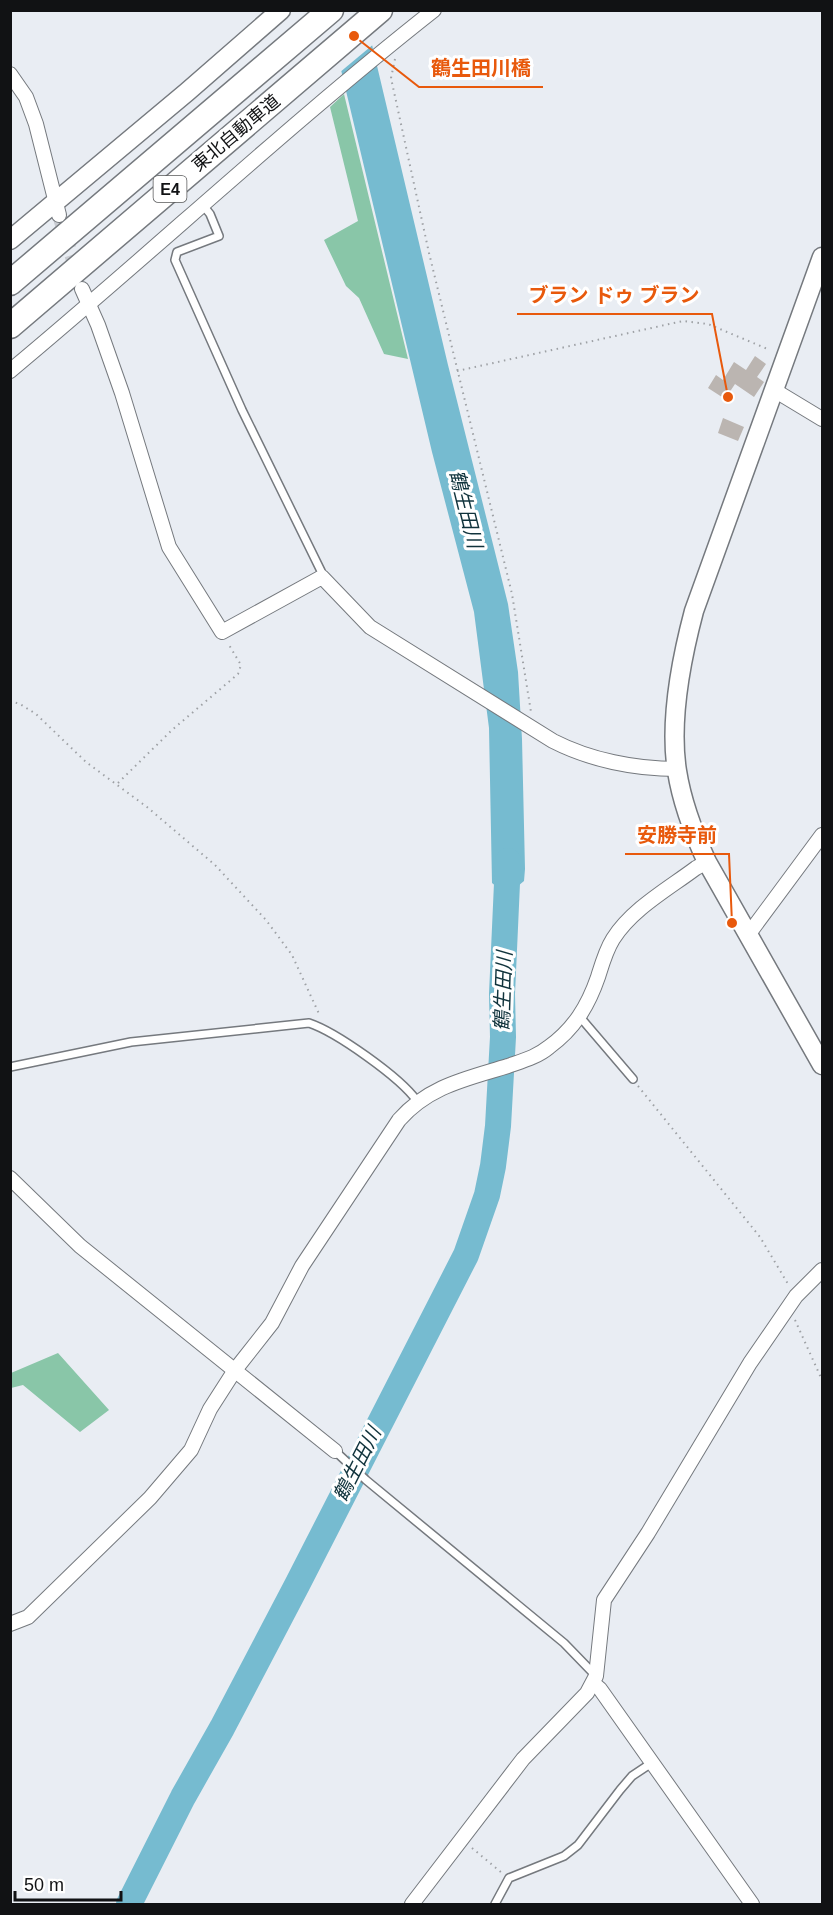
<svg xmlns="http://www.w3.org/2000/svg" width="833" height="1915" font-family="Arial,'Noto Sans JP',sans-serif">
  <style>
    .forest { fill: #89c6a8 }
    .water { fill: #76bbd0 }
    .pier { fill: #e9edf3 }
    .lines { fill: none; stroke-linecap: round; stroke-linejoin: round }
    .river { stroke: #76bbd0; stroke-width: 26 }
    .building { fill: #bbb5b1 }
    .street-tunnel { stroke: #c9ccd2; stroke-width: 14; stroke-dasharray: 14 7; stroke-linecap: butt }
    .lane-casing { stroke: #75797e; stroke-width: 10 }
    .street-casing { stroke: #75797e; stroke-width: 16 }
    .secondary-casing { stroke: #75797e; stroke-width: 21 }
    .highway-casing { stroke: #75797e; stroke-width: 27 }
    .path { stroke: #9ea1a5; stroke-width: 2; stroke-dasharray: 1.5 4.5; stroke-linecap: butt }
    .lane { stroke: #fff; stroke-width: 7 }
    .street { stroke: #fff; stroke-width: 14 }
    .secondary { stroke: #fff; stroke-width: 18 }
    .highway { stroke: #fff; stroke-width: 24 }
    .labels { text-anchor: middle; stroke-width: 6; stroke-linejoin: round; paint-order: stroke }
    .shield { fill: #fff; stroke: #58595a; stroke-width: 1.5 }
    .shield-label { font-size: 16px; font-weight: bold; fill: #111214 }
    .street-label { font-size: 18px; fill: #111214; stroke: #fff }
    .water-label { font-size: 20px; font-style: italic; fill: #10333c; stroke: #fff }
    .leader { fill: none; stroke: #e8590c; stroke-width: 2 }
    .callout-dot { fill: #e8590c; stroke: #fff; stroke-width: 2 }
    .callout-label { font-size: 20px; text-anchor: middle; font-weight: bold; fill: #e8590c; stroke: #fff; stroke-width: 6; stroke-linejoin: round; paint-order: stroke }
  </style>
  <rect width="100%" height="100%" fill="#e9edf3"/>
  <!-- forest -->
  <g class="forest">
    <polygon points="344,94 408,359 384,354 359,298 346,286 324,240 358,221 330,107"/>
    <polygon points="58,1353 109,1410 80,1432 23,1385 11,1388 11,1373"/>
  </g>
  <!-- water -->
  <polygon class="water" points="327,11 364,11 448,365 508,604 518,672 522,739 525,869 524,881 507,895 492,883 489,728 474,612 432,452"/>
  <!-- pier -->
  <polygon class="pier" points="324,10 367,10 375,43 339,73"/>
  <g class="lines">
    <!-- river -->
    <polyline class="river" points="129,1904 183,1797 222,1728 297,1585 466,1255 487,1195 493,1166 498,1126 503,1037 502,994 508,861"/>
  </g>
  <!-- building -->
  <g class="building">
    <polygon points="755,356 766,364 757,377 764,382 754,397 735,384 725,399 708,388 716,375 723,380 734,362 746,370"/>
    <polygon points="723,418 744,427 738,441 718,433"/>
  </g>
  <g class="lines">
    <!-- street-tunnel -->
    <polyline class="street-tunnel" points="59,215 77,273"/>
    <defs>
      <g id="lane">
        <polyline points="202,204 210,214 219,236 177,252 175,260 242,410 321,571 322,577"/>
        <polyline points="580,1017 633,1079"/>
        <path d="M10 1067 131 1042 309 1023C336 1032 400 1077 417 1101"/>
        <polyline points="335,1451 366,1480 564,1643 596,1676"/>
        <polyline points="495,1904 509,1878 564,1856 578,1845 620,1790 632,1776 653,1762"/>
      </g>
      <g id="street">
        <polyline points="10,74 26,97 36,124 59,215"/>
        <path d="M82 289 98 325 122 393 169 547 222 632 322 577 370 627 553 741C590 760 635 769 677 769"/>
        <path d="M10 371C153 252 288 125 434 10"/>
        <polyline points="774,390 822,419"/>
        <polyline points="748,935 822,835"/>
        <polyline points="10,1178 80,1246 335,1451"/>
        <path d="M10 1624 28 1617 150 1498 191 1450 210 1409 235 1370 272 1323 302 1266 399 1120C429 1086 466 1079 508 1066 522 1061 537 1057 549 1047 574 1029 588 1006 598 977 602 964 606 950 613 939 632 909 668 889 696 868L707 862"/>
        <polyline points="593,1683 600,1689 752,1904"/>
        <polyline points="412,1904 523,1759 587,1693 596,1676 604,1600 648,1533 750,1363 796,1296 822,1270"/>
      </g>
      <g id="secondary">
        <polyline points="10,240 187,92 281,10"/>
        <path d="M822 257 694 611C681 660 669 720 677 771 682 803 693 832 707 862L822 1065"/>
      </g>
      <g id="highway">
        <polyline points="10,283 331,10"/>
        <polyline points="10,326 380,10"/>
      </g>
    </defs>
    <!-- lane casing -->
    <use href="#lane" class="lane-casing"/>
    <!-- street casing -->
    <use href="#street" class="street-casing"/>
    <!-- secondary casing -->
    <use href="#secondary" class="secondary-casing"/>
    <!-- highway casing -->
    <use href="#highway" class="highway-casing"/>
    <!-- path -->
    <g class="path">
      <polyline points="395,59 391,78 429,253 512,594 531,712"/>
      <polyline points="457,371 683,321 708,324 770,350"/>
      <polyline points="10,701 20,704 36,714 86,762 147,807 215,865 266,920 292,955 320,1016"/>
      <polyline points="118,783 172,730 238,674 241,665 229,645"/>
      <polyline points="638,1086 760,1237 788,1284"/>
      <polyline points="795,1320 822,1380"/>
      <polyline points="472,1848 502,1873"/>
    </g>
    <!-- lane -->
    <use href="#lane" class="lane"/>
    <!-- street -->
    <use href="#street" class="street"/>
    <!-- secondary -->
    <use href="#secondary" class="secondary"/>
    <!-- highway -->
    <use href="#highway" class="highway"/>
  </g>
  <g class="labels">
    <!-- shield labels -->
    <rect class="shield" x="153.5" y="176" width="33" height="26" rx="4.5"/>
    <g class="shield-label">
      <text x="170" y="195">E4</text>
    </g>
    <!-- street labels -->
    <g class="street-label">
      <text transform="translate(236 133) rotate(-40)" y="6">東北自動車道</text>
    </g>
    <!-- water labels -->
    <g class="water-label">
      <text transform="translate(466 509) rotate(76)" y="7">鶴生田川</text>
      <text transform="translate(503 991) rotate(-88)" y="7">鶴生田川</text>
      <text transform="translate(357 1464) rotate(-63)" y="7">鶴生田川</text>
    </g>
  </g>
  <!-- callouts -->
  <path class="leader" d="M354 36L419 87H543M728 397L712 314H517M732 923L729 854H625"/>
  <g class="callout-dot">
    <circle cx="354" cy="36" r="6"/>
    <circle cx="728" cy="397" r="6"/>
    <circle cx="732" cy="923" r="6"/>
  </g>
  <g class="callout-label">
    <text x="481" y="75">鶴生田川橋</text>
    <text x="614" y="302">ブラン ドゥ ブラン</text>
    <text x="677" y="842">安勝寺前</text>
  </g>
  <!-- border -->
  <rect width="833" height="1915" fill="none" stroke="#111214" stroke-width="24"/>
  <!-- scale -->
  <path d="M15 1891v9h106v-9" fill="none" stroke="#111214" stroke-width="3"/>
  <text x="24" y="1891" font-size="18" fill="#111214" stroke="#ffffff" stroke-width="4.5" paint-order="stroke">50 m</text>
</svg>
